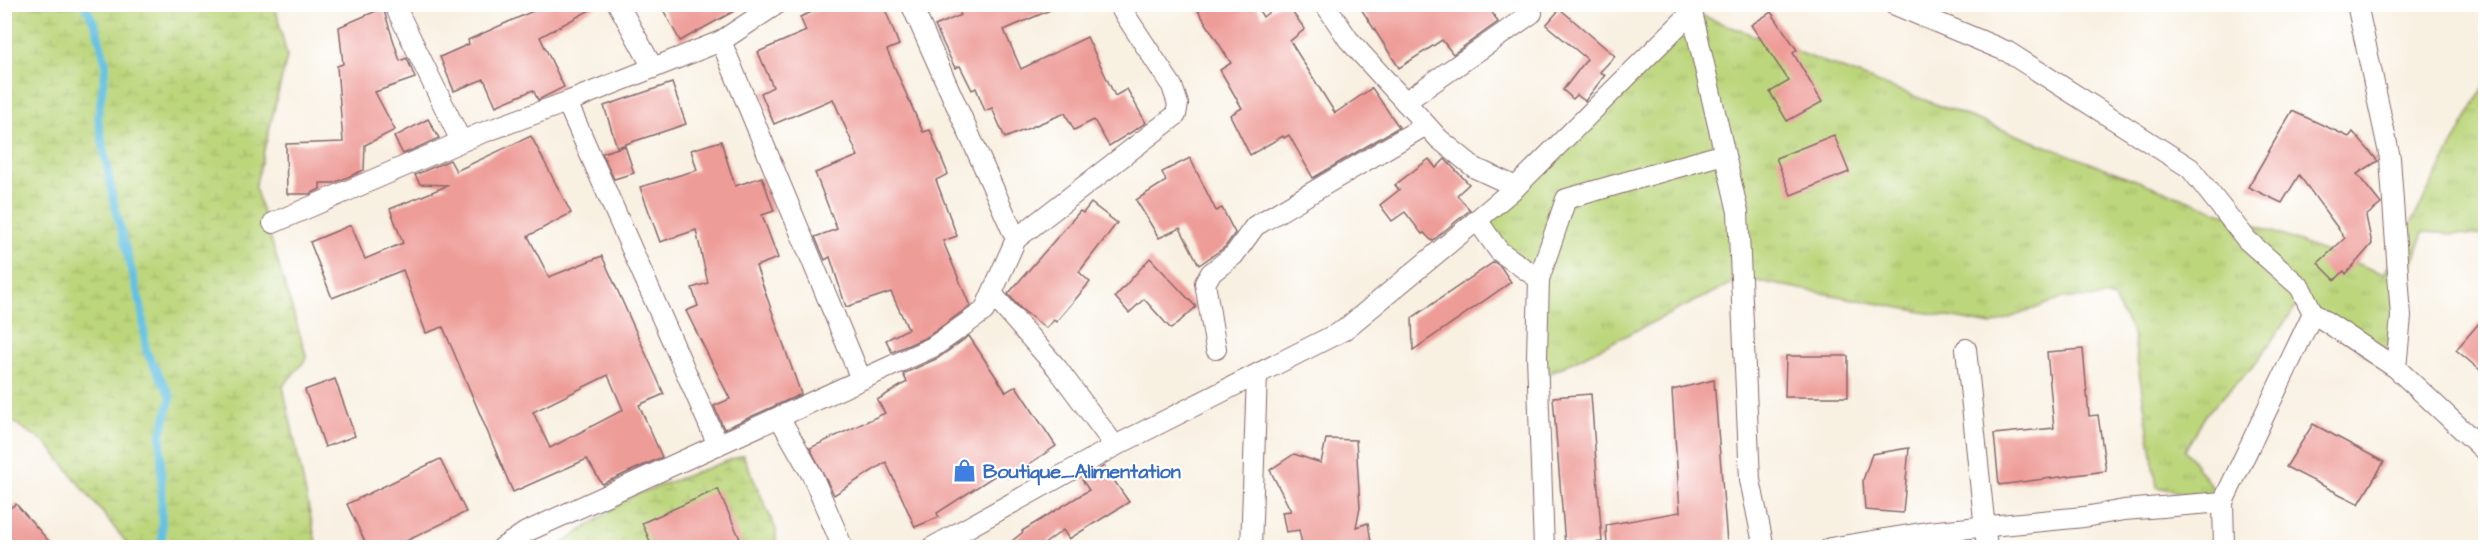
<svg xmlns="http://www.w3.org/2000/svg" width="2490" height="552" font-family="'Architects Daughter',sans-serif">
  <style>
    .grass { fill: url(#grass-tufts); stroke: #837a53; stroke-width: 1.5 }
    .wetland { fill: url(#wetland-marsh); stroke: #837a53; stroke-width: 1.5 }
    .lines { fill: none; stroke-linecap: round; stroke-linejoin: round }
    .stream { stroke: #64c1e2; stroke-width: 8 }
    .building { fill: #ee9c98; fill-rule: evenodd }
    .street-casing { stroke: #87686b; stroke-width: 22 }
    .street { stroke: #fff; stroke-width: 20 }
    .labels { text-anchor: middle; stroke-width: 4.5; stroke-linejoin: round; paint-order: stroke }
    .shop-label { font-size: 20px; font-weight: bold; fill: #366cbe; stroke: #fff; text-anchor: start }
  </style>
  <defs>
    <pattern id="grass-tufts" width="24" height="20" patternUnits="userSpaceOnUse" patternTransform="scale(1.5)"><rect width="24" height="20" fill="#bcd67b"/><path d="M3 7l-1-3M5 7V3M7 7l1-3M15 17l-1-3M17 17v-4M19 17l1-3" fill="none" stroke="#a3b76a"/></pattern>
    <pattern id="wetland-marsh" width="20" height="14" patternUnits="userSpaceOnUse" patternTransform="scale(1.5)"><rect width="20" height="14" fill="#bcd67b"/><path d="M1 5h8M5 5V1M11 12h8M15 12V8" fill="none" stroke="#a3b76a"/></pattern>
  </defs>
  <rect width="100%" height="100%" fill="#fff"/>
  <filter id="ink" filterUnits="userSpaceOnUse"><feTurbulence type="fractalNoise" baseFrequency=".0167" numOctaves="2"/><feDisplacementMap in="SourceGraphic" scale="12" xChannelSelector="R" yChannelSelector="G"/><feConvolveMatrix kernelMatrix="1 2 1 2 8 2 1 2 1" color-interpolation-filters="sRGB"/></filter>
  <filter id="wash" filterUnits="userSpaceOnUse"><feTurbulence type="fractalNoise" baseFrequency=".008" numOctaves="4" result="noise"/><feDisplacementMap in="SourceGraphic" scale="24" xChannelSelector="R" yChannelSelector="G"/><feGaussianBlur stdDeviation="1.35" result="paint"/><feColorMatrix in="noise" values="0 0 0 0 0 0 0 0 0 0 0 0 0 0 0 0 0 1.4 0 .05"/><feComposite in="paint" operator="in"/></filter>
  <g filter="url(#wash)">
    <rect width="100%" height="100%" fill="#f8f0e1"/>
    <!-- grass -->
    <polygon class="grass" points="1692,12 2384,274 2485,84 2485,236 2423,232 2381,368 2301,299 2256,363 2207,413 2185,450 2223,502 2157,487 2133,334 2113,297 2063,298 1991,325 1742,278 1538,379 1539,279 1477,220"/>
    <!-- wetland -->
    <g class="wetland">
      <polygon points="4,5 275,5 287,57 255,187 307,358 283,386 317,547 130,547 48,445 5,416"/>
      <polygon points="743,455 776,530 776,547 556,548 632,496"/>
    </g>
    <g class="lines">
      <!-- stream -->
      <polyline class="stream" points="84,4 96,26 106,65 98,118 113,199 142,310 146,351 171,397 161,434 162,548"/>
    </g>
    <g id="blocks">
      <!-- building -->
      <g class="building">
        <polygon points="530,4 601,4 540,37 564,87 538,100 533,90 496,106 484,79 454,91 440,57 469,44 468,40 533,11"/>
        <polygon points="660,4 747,4 680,41"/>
        <polygon points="831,4 883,4 899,45 887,50 923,132 930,130 948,174 936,180 957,236 943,241 970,306 927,337 892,352 886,340 908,329 891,292 846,307 830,257 825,260 815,237 837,229 815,173 858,156 833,99 774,124 761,93 773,87 758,52 806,31 800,17"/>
        <polygon points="955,4 1064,4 1004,30 1021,69 1087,37 1115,96 1127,89 1146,123 1109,146 1094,120 1074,130 1065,113 1005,138 992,108 985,111 976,88 972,90 960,66 955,68 935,26 961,15"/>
        <polygon points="1194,4 1255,4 1263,17 1279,4 1286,4 1305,29 1290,41 1335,113 1372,88 1399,127 1313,178 1289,135 1284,138 1283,136 1250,155 1230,115 1242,108 1220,70 1231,63"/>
        <polygon points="1358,4 1487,4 1498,22 1453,54 1442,40 1399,68"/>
        <polygon points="383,8 400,61 407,58 415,78 375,92 395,130 365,145 364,170 334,183 320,183 320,189 310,194 287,194 286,144 343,142 337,66 343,64 339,27"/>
        <polygon points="1560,9 1615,56 1600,72 1605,75 1585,101 1577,95 1573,99 1563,90 1587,59 1546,25"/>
        <polygon points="1771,12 1797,50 1793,53 1822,102 1787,121 1770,92 1789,81 1751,25"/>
        <polygon points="672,83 686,124 617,147 604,106"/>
        <polygon points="2292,111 2349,137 2353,132 2378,161 2357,174 2381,204 2366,216 2372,244 2346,274 2344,271 2335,280 2318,263 2345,238 2299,175 2282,203 2248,187"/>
        <polygon points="428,119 439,138 403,154 394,137"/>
        <polygon points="1834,135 1849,172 1791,195 1776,158"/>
        <path d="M531 136 571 213 528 236 549 277 602 256 664 394 639 405 662 457 602 484 587 459 513 492 443 327 426 333 403 270 332 298 310 242 351 225 365 259 403 243 390 209 449 185 420 184 415 175 450 160 456 171ZM608 375 623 410 550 448 533 412Z"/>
        <polygon points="721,141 735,186 762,177 774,211 762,215 778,258 756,266 801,394 724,429 714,406 730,399 686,311 698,306 692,288 708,283 696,230 660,242 640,187 697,170 691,150"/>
        <polygon points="625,146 634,173 614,179 602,153"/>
        <polygon points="1190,158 1216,211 1222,208 1235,233 1225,247 1199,265 1180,228 1159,238 1136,200 1166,181 1162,172"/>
        <polygon points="1429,159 1436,168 1445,159 1469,184 1457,195 1470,210 1432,241 1424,233 1422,234 1405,212 1392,221 1380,205 1399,190 1395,185"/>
        <polygon points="1091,203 1117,223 1079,272 1090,282 1056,322 1054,320 1046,328 1021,309 1008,294 1080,211 1083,213"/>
        <polygon points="1150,258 1196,307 1171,329 1144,299 1129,313 1115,297"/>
        <polygon points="1494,262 1501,267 1511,282 1413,350 1412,318"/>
        <polygon points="2486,315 2486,375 2456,350"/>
        <polygon points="969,336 1006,392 1016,386 1056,446 1008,478 1002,471 937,513 939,517 915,527 886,462 834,495 810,448 885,413 877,400 907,382 903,374 938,358"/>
        <polygon points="2083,349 2089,416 2098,415 2106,471 1999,485 1994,434 2054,428 2047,352"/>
        <polygon points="1786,356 1848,356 1848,397 1785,397"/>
        <polygon points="335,379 355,436 325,447 305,390"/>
        <polygon points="1714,380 1727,543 1702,548 1607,548 1606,525 1680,512 1672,390"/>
        <polygon points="1591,394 1602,542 1565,545 1553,397"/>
        <polygon points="2313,424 2384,462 2359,504 2286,467"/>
        <polygon points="1326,439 1356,440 1360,508 1356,527 1368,523 1372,548 1303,548 1299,530 1286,532 1282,512 1291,511 1270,470 1294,454 1321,463"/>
        <polygon points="1909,448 1903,513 1865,510 1863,480 1872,454"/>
        <polygon points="440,459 466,512 392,548 368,548 347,504"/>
        <polygon points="1104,466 1129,502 1069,539 1063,530 1039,548 1003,548 1023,532 1022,531 1089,490 1082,480"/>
        <polygon points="718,489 744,548 653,548 642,523"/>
        <polygon points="16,504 55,548 4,548 4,512"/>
      </g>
    </g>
  </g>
  <g filter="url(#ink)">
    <use href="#blocks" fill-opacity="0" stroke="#87686b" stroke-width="1.5"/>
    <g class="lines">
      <defs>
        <g id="street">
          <polyline points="394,4 461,141"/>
          <polyline points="618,4 653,68"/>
          <polyline points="911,4 1016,239"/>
          <polyline points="1325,4 1348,39 1439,139 1475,168 1516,187"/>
          <polyline points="1893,4 2008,52 2190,168 2247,240 2300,287 2313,313 2396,368 2486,452"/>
          <polyline points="2357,4 2390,158 2401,317 2396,368"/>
          <polyline points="1692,12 1738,212 1750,480 1764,548"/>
          <polyline points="721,41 861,379"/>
          <polyline points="567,102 718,445"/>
          <polyline points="1405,102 1532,13 1525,4"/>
          <polyline points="273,223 479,134 567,102 721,41 777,4"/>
          <polyline points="1539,279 1566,199 1724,154"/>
          <polyline points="993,295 1057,368 1115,446"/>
          <polyline points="1216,349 1205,283 1211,273 1234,255 1255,226 1426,125"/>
          <polyline points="1966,349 1987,548"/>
          <polyline points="779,417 812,475 843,548"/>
          <polyline points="502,548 526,532 933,347 984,311 1016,239 1176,115 1178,104 1172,86 1118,4"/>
          <polyline points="931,548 1115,446 1344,330 1477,220"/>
          <polyline points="1251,548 1257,374"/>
          <polyline points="1544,548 1537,356 1539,279 1499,251 1477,220 1516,187 1692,12 1695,4"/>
          <polyline points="1830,548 1927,532 2084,517 2124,510 2223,502"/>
          <polyline points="2224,548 2223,502 2313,313"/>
        </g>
      </defs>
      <!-- street casing -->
      <use href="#street" class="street-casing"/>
      <!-- street -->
      <use href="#street" class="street"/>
    </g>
  </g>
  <!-- icons -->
  <defs>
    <symbol id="shop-bare" viewBox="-9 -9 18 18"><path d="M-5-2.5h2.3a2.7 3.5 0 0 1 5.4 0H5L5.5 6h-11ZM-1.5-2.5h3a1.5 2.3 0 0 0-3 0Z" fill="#3f7fe0" stroke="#fff" stroke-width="2.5" paint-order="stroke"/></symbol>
  </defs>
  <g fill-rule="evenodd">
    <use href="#shop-bare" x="948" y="454" width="33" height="33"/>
  </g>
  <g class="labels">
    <!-- shop labels -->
    <g class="shop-label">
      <text x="983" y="478">Boutique_Alimentation</text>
    </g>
  </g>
  <!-- margin -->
  <rect width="2490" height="552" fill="none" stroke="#fff" stroke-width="24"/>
</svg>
